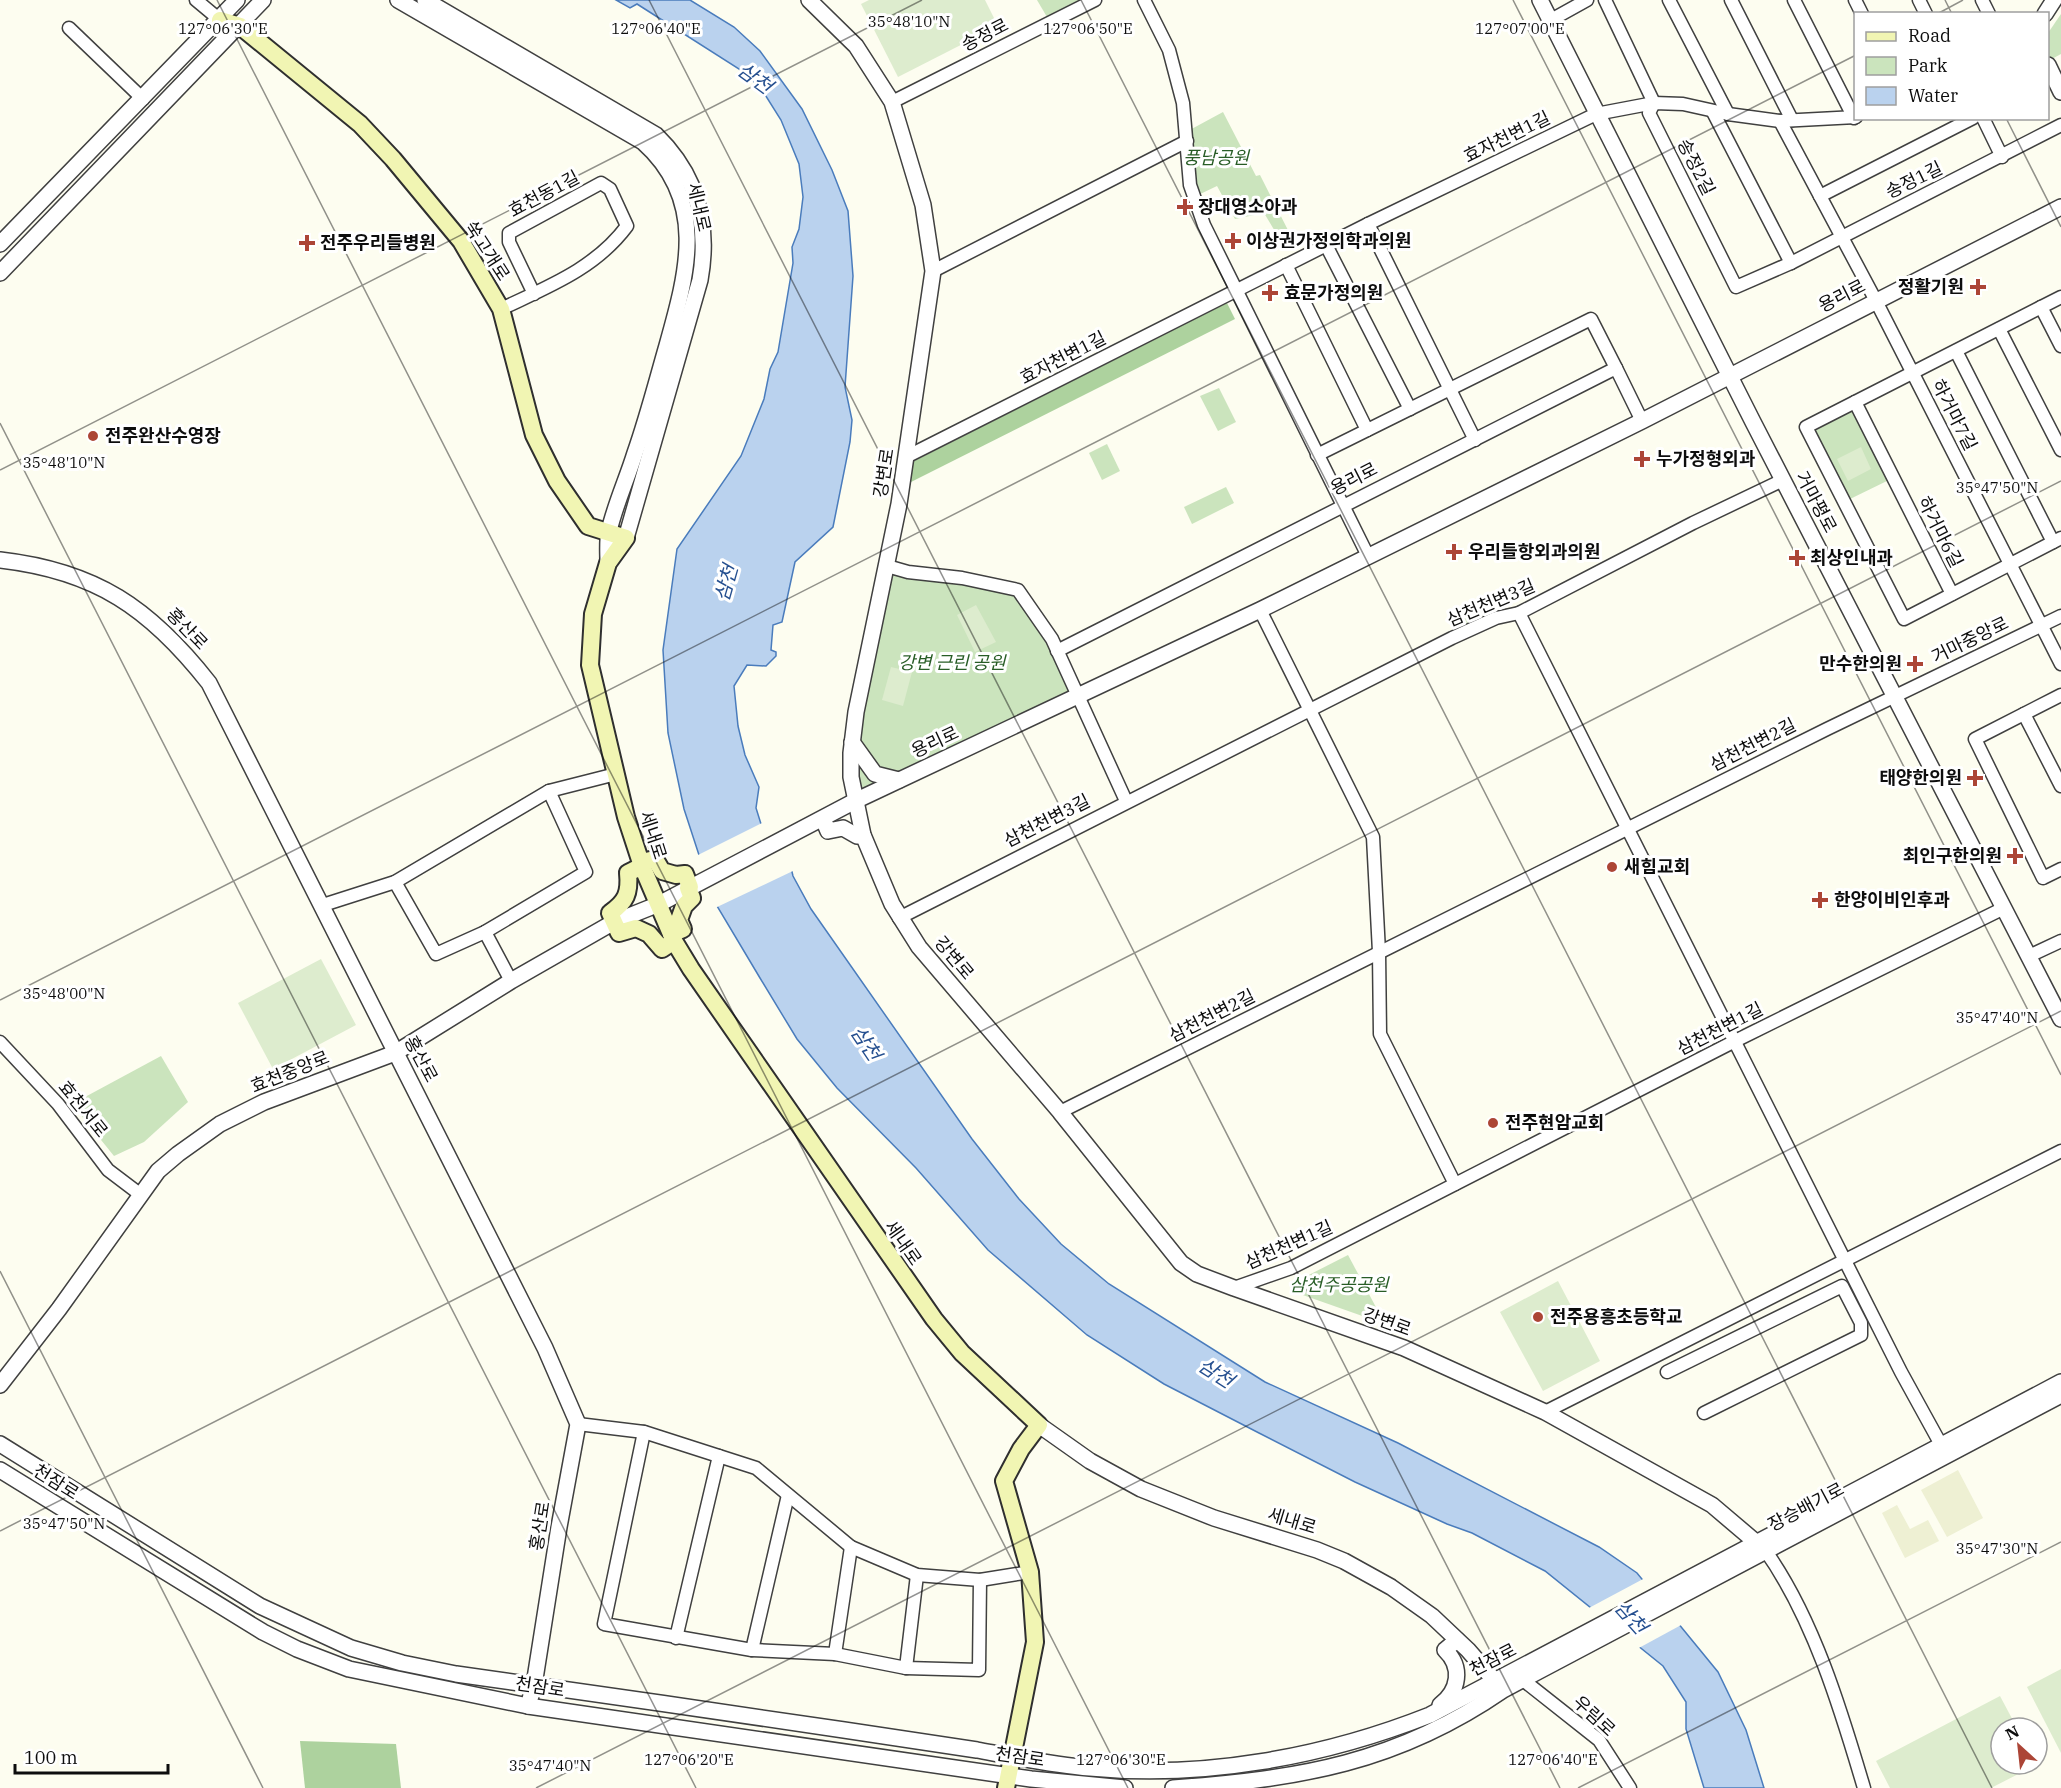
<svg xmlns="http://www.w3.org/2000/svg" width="2061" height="1788" font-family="'IBM Plex Serif','Noto Sans KR',serif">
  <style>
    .farmland { fill: #eef0d3 }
    .green { fill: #cbe4bd }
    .forest { fill: #add29e }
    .pitch { fill: #ddecce }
    .water { fill: #bad2ee; stroke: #4a7cbc; stroke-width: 1.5 }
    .pier { fill: #fdfdf0 }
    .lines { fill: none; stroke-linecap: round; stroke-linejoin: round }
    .minor-casing { stroke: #404040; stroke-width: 15 }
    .tertiary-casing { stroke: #404040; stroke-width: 18 }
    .secondary-casing { stroke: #2f2f2f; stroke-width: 20 }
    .minor { stroke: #fff; stroke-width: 12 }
    .tertiary { stroke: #fff; stroke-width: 15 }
    .secondary { stroke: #f1f5b3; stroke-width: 16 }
    .ticks { fill: none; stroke: #0d0d0d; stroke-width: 1.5; stroke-opacity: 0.45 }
    .poi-dot { fill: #ac4536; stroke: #fff; stroke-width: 2 }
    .labels { text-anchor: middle; stroke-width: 6; stroke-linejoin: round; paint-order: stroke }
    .street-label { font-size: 18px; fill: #0d0d0d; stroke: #fff }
    .park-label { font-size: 18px; font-style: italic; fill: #285d26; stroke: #fff }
    .poi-label { font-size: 18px; font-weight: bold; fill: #0d0d0d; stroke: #fff; text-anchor: start }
    .water-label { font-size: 20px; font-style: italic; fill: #265090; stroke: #fff }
    .ticks-label { font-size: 15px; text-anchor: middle; fill: #0d0d0d; stroke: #fff; stroke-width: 6; stroke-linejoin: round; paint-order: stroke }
  </style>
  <rect width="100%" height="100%" fill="#fdfdf0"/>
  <!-- farmland -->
  <g class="farmland">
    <polygon points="1958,1470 1983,1518 1947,1537 1921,1490"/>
    <polygon points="1897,1505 1910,1529 1928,1520 1939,1541 1905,1558 1882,1513"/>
  </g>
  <!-- green -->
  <g class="green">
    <polygon points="1037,0 1082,0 1047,17"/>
    <polygon points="2061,14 2061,54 2048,61 2048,33"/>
    <polygon points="1223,112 1256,176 1260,175 1293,240 1282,243 1264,213 1235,219 1217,186 1194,197 1186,132"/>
    <polygon points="1219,388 1236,422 1218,431 1200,396"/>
    <polygon points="1849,409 1855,410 1891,479 1848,500 1814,433 1817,425"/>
    <polygon points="1107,444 1120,471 1102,480 1089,453"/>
    <polygon points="1226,487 1234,503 1192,524 1184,507"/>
    <polygon points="887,566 1018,590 1078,696 855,801 851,777"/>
    <polygon points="161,1056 188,1102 144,1142 114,1156 72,1104"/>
    <polygon points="1348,1255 1385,1324 1300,1294 1297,1281"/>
  </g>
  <!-- forest -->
  <g class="forest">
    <polygon points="1227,303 1235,319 909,483 912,462"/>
    <polygon points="300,1741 396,1744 401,1788 305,1788"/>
  </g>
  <!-- pitch -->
  <g class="pitch">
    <polygon points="869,0 985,0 998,26 898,77 861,4"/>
    <polygon points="1861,447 1871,469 1848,481 1837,459"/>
    <polygon points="976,605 996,642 975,652 957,615"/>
    <polygon points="1480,605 1485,615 1454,632 1449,622"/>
    <polygon points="891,667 912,672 903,706 882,700"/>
    <polygon points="321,959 356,1025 273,1069 238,1003"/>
    <polygon points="1558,1281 1600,1361 1543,1391 1500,1312"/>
    <polygon points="2061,1669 2061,1753 2027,1687"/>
    <polygon points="2000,1696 2017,1728 2001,1728 2001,1764 2036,1765 1991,1788 1890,1788 1876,1761"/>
  </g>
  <!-- water -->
  <polygon class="water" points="616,0 690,0 734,27 760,51 802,109 832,170 848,211 853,276 845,387 852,420 850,442 833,527 795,562 782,622 773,625 771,650 776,652 776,656 766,666 747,665 734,686 738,726 745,755 759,787 756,808 761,824 784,839 793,876 811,909 972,1139 1019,1199 1061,1244 1109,1284 1265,1382 1398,1443 1599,1547 1637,1573 1718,1672 1746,1730 1764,1788 1704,1788 1686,1729 1686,1702 1663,1666 1545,1571 1472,1533 1447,1524 1355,1482 1259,1433 1164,1384 1087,1335 988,1250 916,1168 837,1088 797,1039 760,978 714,901 684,809 668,733 663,650 677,549 741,456 764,399 770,369 778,352 793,263 792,247 799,229 803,197 799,164 781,120 764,93 747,74 637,4 630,8"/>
  <!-- pier -->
  <g class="pier">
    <polygon points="764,822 787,837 795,870 715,908 696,856"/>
    <polygon points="1645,1578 1683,1624 1637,1649 1587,1609"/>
  </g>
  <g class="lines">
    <defs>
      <g id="minor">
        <polyline points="196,0 220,20"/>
        <polyline points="1144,0 1169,50 1183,103 1190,185 1204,225 1368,556"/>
        <polyline points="1605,0 1654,103 1649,113 1736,287 1791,263 2061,125"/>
        <polyline points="1669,0 1728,114"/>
        <polyline points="1731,0 1792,120"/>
        <polyline points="1794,0 1854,118"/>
        <polyline points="1855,0 1862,14"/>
        <polyline points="1919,0 1926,14"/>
        <polyline points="1982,0 1989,14"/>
        <polyline points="1551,20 1587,0"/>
        <polyline points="69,28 143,99"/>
        <polyline points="892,102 1095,0"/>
        <polyline points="1713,112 1791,263"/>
        <polyline points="1983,118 2002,157"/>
        <polyline points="1780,121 1876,301 2061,664"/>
        <polyline points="1820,196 1973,118"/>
        <polyline points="1368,224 1475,440"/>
        <polyline points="1326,245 1410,409"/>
        <polyline points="1286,265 1367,430"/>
        <polyline points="933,271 1187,141"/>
        <polyline points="2061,297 1806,427 1904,619 2061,538"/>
        <polyline points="2041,307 2061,346"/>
        <path d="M501 309C547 287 595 269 627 226L610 189 601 183 509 233V242L534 294"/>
        <polyline points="1999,329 2061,450"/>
        <polyline points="1956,351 2053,542"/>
        <polyline points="1855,402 1952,594"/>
        <polyline points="1317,455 1591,319 1616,368"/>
        <polyline points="906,457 1368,224 1596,114 1654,103 1683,104 1728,114 1780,121 1856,117"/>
        <polyline points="887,566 908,572 962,578 1018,590 1052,639 1126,801"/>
        <polyline points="1260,610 1373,837 1379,952 1380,1034 1455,1184"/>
        <polyline points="1519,613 1901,1372 1945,1452"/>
        <polyline points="1057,651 1616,368 1642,421"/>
        <polyline points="2061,695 1975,739 2043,878 2061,869"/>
        <polyline points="2024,714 2061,786"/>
        <polyline points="395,882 436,954 485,932 586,872 549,791"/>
        <polyline points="323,905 395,882 549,791 616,774"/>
        <polyline points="899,918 1452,638 1496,618 1519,613 1693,523 1783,480"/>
        <polyline points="485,932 511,981"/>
        <polyline points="2029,956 2061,941"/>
        <polyline points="0,1042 58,1104 108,1170 141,1195"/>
        <polyline points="1060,1112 1827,729 2061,616"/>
        <polyline points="1234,1288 1291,1268 1735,1041 2004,908"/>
        <polyline points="1667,1372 1842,1286 1861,1323 1861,1335 1704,1413"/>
        <polyline points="1545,1412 2061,1151"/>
        <polyline points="578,1424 644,1432 756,1468 851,1547 917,1575 980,1580 1030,1572"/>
        <polyline points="644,1432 604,1624 752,1650 835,1654 906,1668 979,1670 980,1580"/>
        <path d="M1765 1550C1813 1617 1841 1710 1864 1788"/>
        <polyline points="676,1638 719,1456"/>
        <polyline points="752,1650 788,1495"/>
        <polyline points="835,1654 851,1547"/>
        <polyline points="906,1668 917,1575"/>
        <polyline points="1523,1680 1599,1740 1630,1788"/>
      </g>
      <g id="tertiary">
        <path d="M398 0 643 142C709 201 687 274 666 349 656 384 647 419 635 453 627 479 615 505 609 531 607 541 608 553 608 563"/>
        <path d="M425 0 656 135C697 175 710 224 700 280L626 538"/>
        <polyline points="809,0 856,46 892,102 923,205 933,271 899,504 856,712 851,753 851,777 863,835 892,904 919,947 1060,1112 1181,1263 1197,1274 1234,1288 1404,1348 1545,1412 1712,1505 1765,1550"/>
        <polyline points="1540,0 1753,422 2061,1019"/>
        <polyline points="2045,14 2054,0"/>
        <polyline points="2048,65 2061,92"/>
        <polyline points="0,244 237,0"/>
        <polyline points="0,273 263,0"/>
        <path d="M0 560C96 571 150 608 209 683L545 1348 578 1424 559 1527 534 1685 528 1706"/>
        <polyline points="852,742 875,774 899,780"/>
        <polyline points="823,819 828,831 843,828 857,836 863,835"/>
        <polyline points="0,1385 59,1309 158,1171 178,1154 220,1124 264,1102 395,1053 511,981 614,922 659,904 855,801 1260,610 1642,421 2061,207"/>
        <polyline points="1039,1425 1090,1461 1141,1489 1214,1518 1317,1550 1344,1561 1391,1587 1432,1616 1468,1650 1501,1688"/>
        <path d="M0 1444 260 1606 351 1648 402 1663 456 1674C585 1692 715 1711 844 1730 888 1737 933 1743 977 1750 1014 1757 1052 1765 1090 1768 1204 1779 1324 1757 1430 1715L2061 1382"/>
        <polyline points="0,1470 263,1632 297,1649 349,1669 528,1706 1031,1779 1125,1788"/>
        <path d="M1440 1705C1459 1691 1463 1667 1445 1650L1457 1640"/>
        <path d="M1173 1788C1299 1779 1397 1763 1503 1690L2061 1395"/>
      </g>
      <g id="secondary">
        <polyline points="220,20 240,26 360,124 393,159 461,241 501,309 534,435 557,481 588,526 626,538 608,563 593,614 590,665 626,817 642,866 674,941 691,969 934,1319 962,1353 1039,1425 1021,1449 1004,1481 1030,1572 1035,1642 1006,1788"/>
        <polyline points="641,862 655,859 662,871 676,875 685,874 690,887"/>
        <path d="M642 866 628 873C630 893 626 902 610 913L619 933 636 928 649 934 662 949 674 941"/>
        <polyline points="671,934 683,929 679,920 684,906 692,898 688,888"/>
      </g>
    </defs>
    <!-- minor casing -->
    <use href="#minor" class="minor-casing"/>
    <!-- tertiary casing -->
    <use href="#tertiary" class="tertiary-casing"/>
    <!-- secondary casing -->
    <use href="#secondary" class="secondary-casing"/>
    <!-- minor -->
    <use href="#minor" class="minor"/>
    <!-- tertiary -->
    <use href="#tertiary" class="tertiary"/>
    <!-- secondary -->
    <use href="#secondary" class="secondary"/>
  </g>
  <!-- ticks -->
  <path class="ticks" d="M217 0 1128 1788M649 0 1560 1788M1081 0 1992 1788M1513 0 2061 1075M1945 0 1952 14M1937 14 1963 0M2006 118 2061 227M0 423 696 1788M0 470 922 0M0 1000 1856 55M0 1271 263 1788M0 1531 2061 481M536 1788 2061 1011M1578 1788 2061 1542"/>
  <!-- markers -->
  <g class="poi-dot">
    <path d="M1182 198h6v6h6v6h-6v6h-6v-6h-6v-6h6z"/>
    <path d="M1230 232h6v6h6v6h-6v6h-6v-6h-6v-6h6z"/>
    <path d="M304 234h6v6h6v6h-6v6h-6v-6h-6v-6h6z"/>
    <path d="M1975 278h6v6h6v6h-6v6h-6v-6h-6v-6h6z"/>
    <path d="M1267 284h6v6h6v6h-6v6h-6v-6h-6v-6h6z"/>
    <circle cx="93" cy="436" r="6"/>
    <path d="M1639 450h6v6h6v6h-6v6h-6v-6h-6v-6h6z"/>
    <path d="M1451 543h6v6h6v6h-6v6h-6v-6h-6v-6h6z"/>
    <path d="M1794 549h6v6h6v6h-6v6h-6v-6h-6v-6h6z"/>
    <path d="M1912 655h6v6h6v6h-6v6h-6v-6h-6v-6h6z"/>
    <path d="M1972 769h6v6h6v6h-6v6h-6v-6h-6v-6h6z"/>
    <path d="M2012 847h6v6h6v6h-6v6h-6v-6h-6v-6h6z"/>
    <circle cx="1612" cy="867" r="6"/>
    <path d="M1817 891h6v6h6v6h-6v6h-6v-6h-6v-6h6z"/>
    <circle cx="1493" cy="1123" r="6"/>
    <circle cx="1538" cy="1317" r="6"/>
  </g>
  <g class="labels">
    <!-- street labels -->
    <g class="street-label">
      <text transform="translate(985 35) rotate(-27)" y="6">송정로</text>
      <text transform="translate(1507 137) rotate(-26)" y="6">효자천변1길</text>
      <text transform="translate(1696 167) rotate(63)" y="6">송정2길</text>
      <text transform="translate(1914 180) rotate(-26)" y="6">송정1길</text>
      <text transform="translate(544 194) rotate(-28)" y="6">효천동1길</text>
      <text transform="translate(699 207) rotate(77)" y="6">세내로</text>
      <text transform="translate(487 251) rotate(57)" y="6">쑥고개로</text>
      <text transform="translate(1842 296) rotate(-27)" y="6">용리로</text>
      <text transform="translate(1063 358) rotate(-27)" y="6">효자천변1길</text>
      <text transform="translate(1954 415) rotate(63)" y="6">하거마7길</text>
      <text transform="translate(884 473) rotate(-81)" y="6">강변로</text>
      <text transform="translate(1354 479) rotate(-27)" y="6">용리로</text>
      <text transform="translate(1816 502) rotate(62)" y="6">거마평로</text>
      <text transform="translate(1940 532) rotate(63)" y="6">하거마6길</text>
      <text transform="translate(1491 603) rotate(-23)" y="6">삼천천변3길</text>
      <text transform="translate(187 629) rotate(46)" y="6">홍산로</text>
      <text transform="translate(1970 640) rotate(-26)" y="6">거마중앙로</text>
      <text transform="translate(935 742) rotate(-25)" y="6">용리로</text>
      <text transform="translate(1753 745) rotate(-27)" y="6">삼천천변2길</text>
      <text transform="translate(1047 821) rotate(-27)" y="6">삼천천변3길</text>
      <text transform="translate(653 835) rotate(72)" y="6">세내로</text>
      <text transform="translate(954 958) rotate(50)" y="6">강변로</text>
      <text transform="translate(1212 1016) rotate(-27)" y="6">삼천천변2길</text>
      <text transform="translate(1720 1029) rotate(-27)" y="6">삼천천변1길</text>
      <text transform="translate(421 1059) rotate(62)" y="6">홍산로</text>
      <text transform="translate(290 1072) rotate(-22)" y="6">효천중앙로</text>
      <text transform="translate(83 1109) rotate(51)" y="6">효천서로</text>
      <text transform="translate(903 1243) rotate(55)" y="6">세내로</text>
      <text transform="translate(1289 1245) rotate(-24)" y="6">삼천천변1길</text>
      <text transform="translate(1387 1322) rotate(20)" y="6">강변로</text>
      <text transform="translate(56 1482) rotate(32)" y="6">천잠로</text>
      <text transform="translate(1806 1507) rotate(-28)" y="6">장승배기로</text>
      <text transform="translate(1292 1521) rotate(17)" y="6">세내로</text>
      <text transform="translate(540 1526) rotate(-81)" y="6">홍산로</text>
      <text transform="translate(1493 1660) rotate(-27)" y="6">천잠로</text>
      <text transform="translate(540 1687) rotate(9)" y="6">천잠로</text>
      <text transform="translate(1594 1716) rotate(43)" y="6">우림로</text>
      <text transform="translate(1020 1757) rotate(8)" y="6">천잠로</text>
    </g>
    <!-- park labels -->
    <g class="park-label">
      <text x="1216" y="164">풍남공원</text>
      <text x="952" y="669">강변 근린 공원</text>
      <text x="1339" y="1291">삼천주공공원</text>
    </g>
    <!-- poi labels -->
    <g class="poi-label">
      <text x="1198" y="213">장대영소아과</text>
      <text x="1246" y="247">이상권가정의학과의원</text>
      <text x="320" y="249">전주우리들병원</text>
      <text x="1964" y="293" text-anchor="end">정활기원</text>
      <text x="1284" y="299">효문가정의원</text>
      <text x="105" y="442">전주완산수영장</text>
      <text x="1656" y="465">누가정형외과</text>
      <text x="1468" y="558">우리들항외과의원</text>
      <text x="1810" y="564">최상인내과</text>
      <text x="1902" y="670" text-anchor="end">만수한의원</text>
      <text x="1962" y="784" text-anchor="end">태양한의원</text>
      <text x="2002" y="862" text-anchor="end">최인구한의원</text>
      <text x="1624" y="873">새힘교회</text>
      <text x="1834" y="906">한양이비인후과</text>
      <text x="1505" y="1129">전주현암교회</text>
      <text x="1550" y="1323">전주용흥초등학교</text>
    </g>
    <!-- water labels -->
    <g class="water-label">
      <text transform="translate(755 78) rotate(36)" y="7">삼천</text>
      <text transform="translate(726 583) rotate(-74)" y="7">삼천</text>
      <text transform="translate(866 1043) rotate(56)" y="7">삼천</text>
      <text transform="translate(1216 1373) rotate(33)" y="7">삼천</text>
      <text transform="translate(1631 1617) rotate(48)" y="7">삼천</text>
    </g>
  </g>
  <g class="ticks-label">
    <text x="909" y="27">35°48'10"N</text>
    <text x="223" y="34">127°06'30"E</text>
    <text x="656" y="34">127°06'40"E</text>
    <text x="1088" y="34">127°06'50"E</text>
    <text x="1520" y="34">127°07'00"E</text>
    <text x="64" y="468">35°48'10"N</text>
    <text x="1997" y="493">35°47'50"N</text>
    <text x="64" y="999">35°48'00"N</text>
    <text x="1997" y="1023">35°47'40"N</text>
    <text x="64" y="1529">35°47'50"N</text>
    <text x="1997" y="1554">35°47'30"N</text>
    <text x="689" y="1765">127°06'20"E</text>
    <text x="1121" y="1765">127°06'30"E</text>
    <text x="1553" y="1765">127°06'40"E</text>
    <text x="550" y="1771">35°47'40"N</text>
  </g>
  <!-- legend -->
  <rect x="1854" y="12" width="195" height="108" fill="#ffffff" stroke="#9e9e9e" stroke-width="1.5"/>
  <rect x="1866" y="32" width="30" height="9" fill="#f1f5b3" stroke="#9e9e9e" stroke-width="1.5"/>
  <text x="1908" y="42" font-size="18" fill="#0d0d0d">Road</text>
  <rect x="1866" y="57" width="30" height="18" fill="#cbe4bd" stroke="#9e9e9e" stroke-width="1.5"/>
  <text x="1908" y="72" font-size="18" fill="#0d0d0d">Park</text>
  <rect x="1866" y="87" width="30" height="18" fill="#bad2ee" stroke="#9e9e9e" stroke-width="1.5"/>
  <text x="1908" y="102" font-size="18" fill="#0d0d0d">Water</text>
  <!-- north arrow -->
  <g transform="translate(2019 1746) rotate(333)"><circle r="28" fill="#ffffff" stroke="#9e9e9e" stroke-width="1.5"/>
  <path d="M0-4.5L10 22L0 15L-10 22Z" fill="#ac4536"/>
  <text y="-9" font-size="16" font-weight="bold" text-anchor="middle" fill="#0d0d0d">N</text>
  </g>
  <!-- scale -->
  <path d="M15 1764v9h153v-9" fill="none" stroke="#0d0d0d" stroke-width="3"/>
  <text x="24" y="1764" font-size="18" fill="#0d0d0d" stroke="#ffffff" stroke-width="4.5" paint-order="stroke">100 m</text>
</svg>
